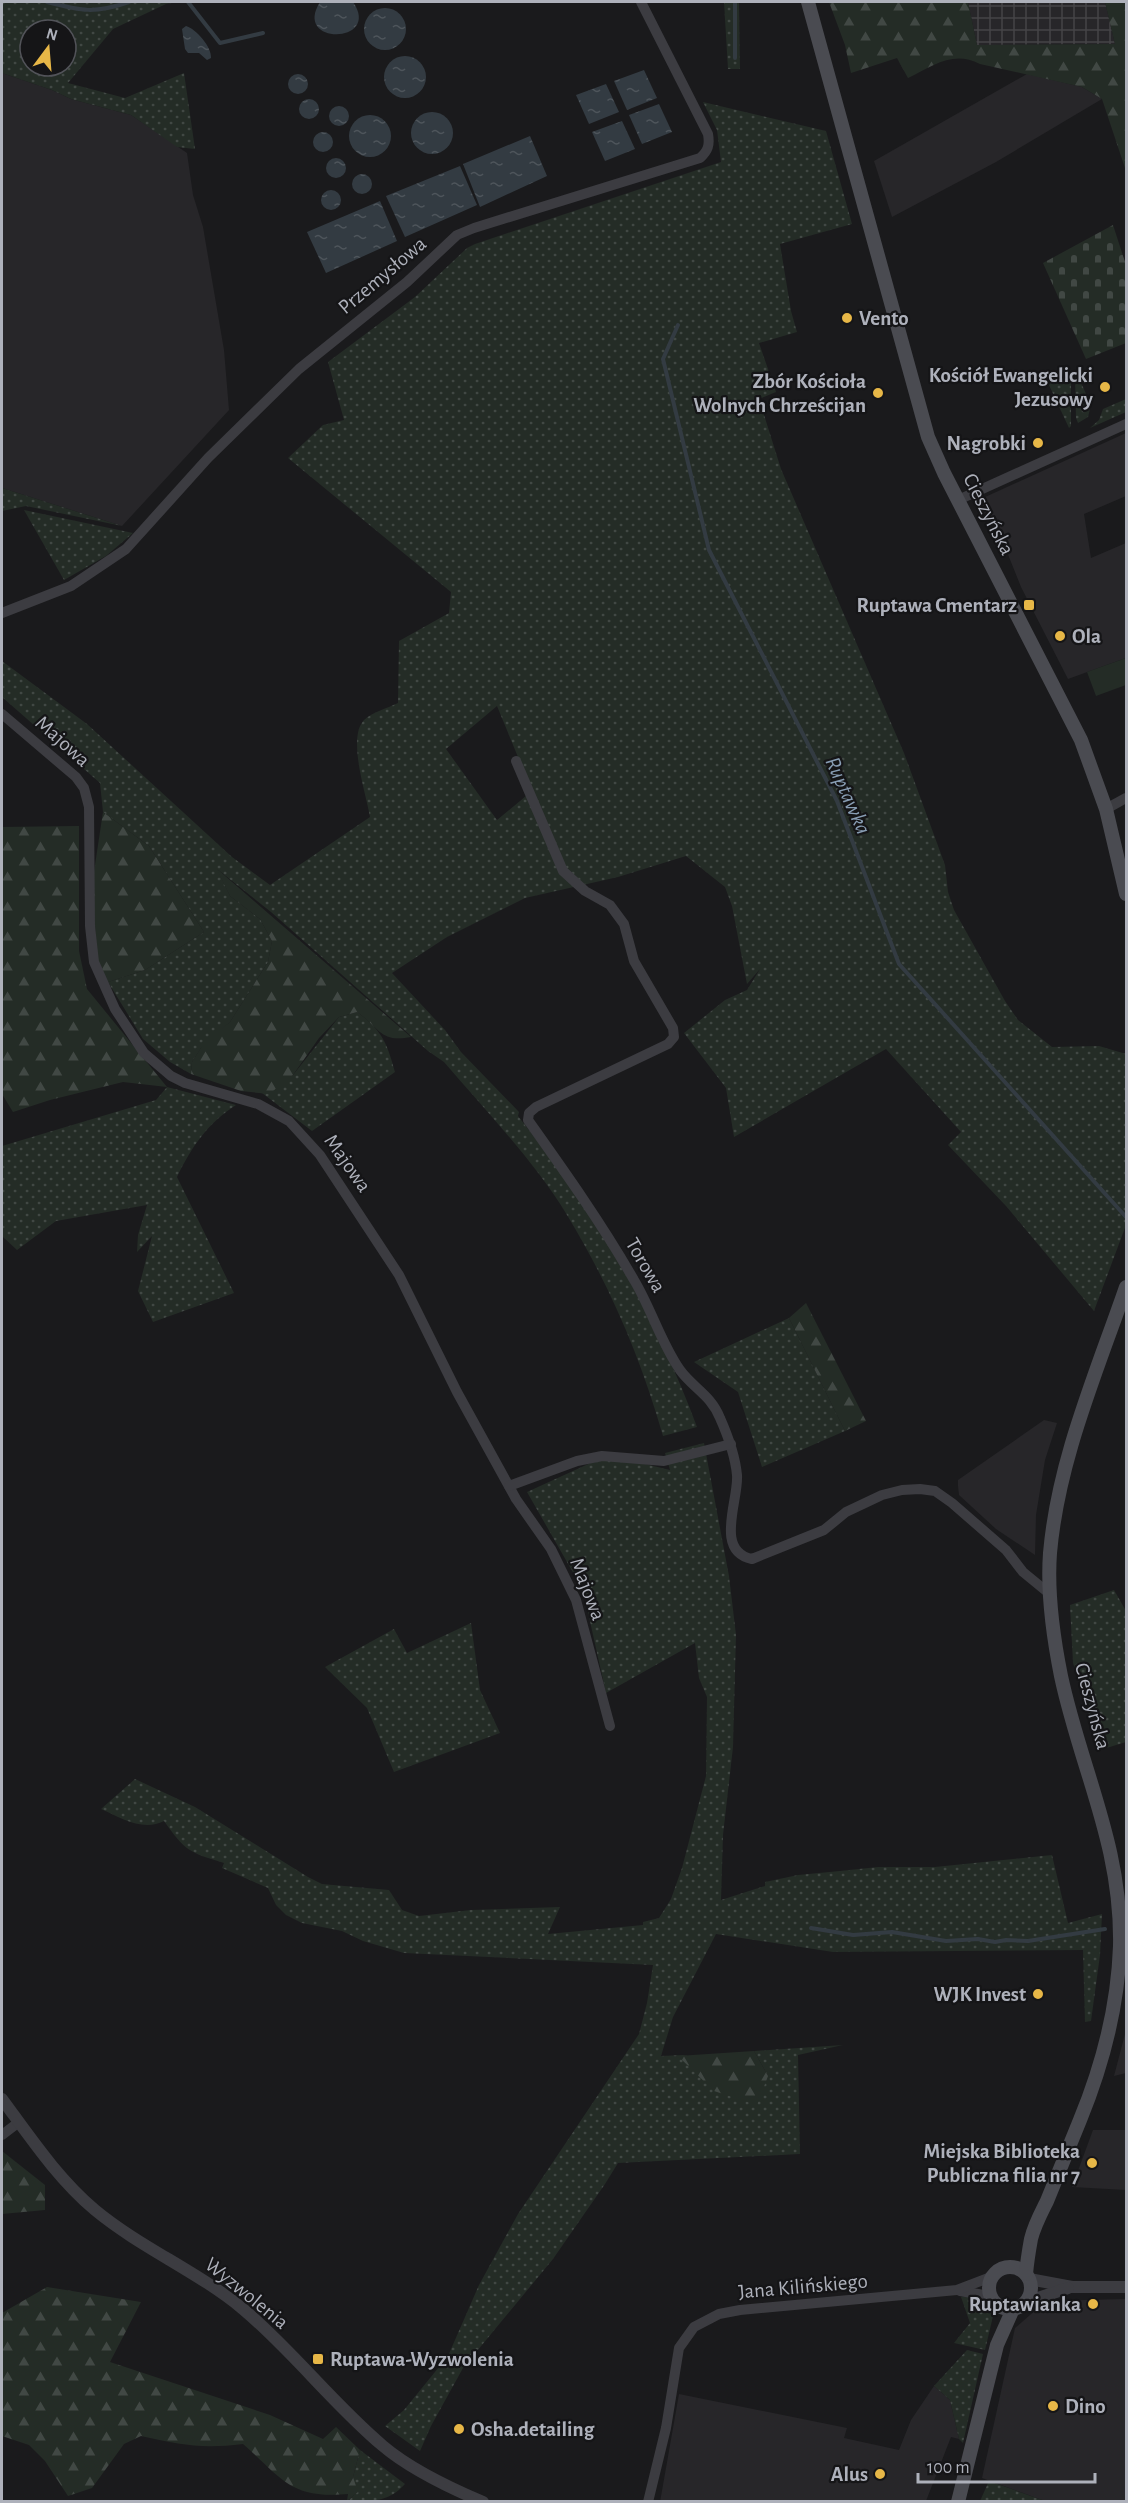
<svg xmlns="http://www.w3.org/2000/svg" width="1128" height="2503" font-family="'Alegreya Sans',sans-serif">
  <style>
    .built { fill: #272629 }
    .industrial { fill: url(#industrial-grid) }
    .grass { fill: url(#grass-dots); fill-rule: evenodd }
    .forest { fill: url(#forest-firs) }
    .cemetery { fill: url(#cemetery-stones) }
    .pitch { fill: #242c26 }
    .water { fill: url(#water-ripples) }
    .lines { fill: none; stroke-linecap: round; stroke-linejoin: round }
    .stream { stroke: #333b42; stroke-width: 4 }
    .minor { stroke: #3c3c41; stroke-width: 10 }
    .tertiary { stroke: #3c3c41; stroke-width: 12 }
    .secondary { stroke: #4a4b51; stroke-width: 14 }
    .poi-dot { fill: #e7b747; stroke: #151517; stroke-width: 2 }
    .labels { text-anchor: middle; stroke-width: 4.5; stroke-linejoin: round; paint-order: stroke }
    .street-label { font-size: 21px; fill: #aeb1bb; stroke: #151517 }
    .poi-label { font-size: 21px; font-weight: bold; fill: #aeb1bb; stroke: #151517; text-anchor: end }
    .water-label { font-size: 22px; font-style: italic; fill: #889db3; stroke: #151517 }
  </style>
  <defs>
    <pattern id="industrial-grid" width="8" height="8" patternUnits="userSpaceOnUse" patternTransform="scale(1.5)"><rect width="8" height="8" fill="#272629"/><path d="M0 4h8M4 0v8" fill="none" stroke="#444346"/></pattern>
    <pattern id="grass-dots" width="8" height="8" patternUnits="userSpaceOnUse" patternTransform="scale(1.5)"><rect width="8" height="8" fill="#242c26"/><path d="M2 2h.1M6 6h.1" fill="none" stroke="#414844" stroke-width="1.8" stroke-linecap="round"/></pattern>
    <pattern id="forest-firs" width="22" height="20" patternUnits="userSpaceOnUse" patternTransform="scale(1.5)"><rect width="22" height="20" fill="#242c26"/><path d="M5 1l3.5 6h-7zM16 11l3.5 6h-7z" fill="#414844"/></pattern>
    <pattern id="cemetery-stones" width="16" height="16" patternUnits="userSpaceOnUse" patternTransform="scale(1.5)"><rect width="16" height="16" fill="#242c26"/><path d="M2 7V4a2 2 0 0 1 4 0v3zM10 15v-3a2 2 0 0 1 4 0v3z" fill="#414844"/></pattern>
    <pattern id="water-ripples" width="26" height="14" patternUnits="userSpaceOnUse" patternTransform="scale(1.5)"><rect width="26" height="14" fill="#333b42"/><path d="M2 4q2-2 4 0t4 0M15 11q2-2 4 0t4 0" fill="none" stroke="#4e555b"/></pattern>
  </defs>
  <rect width="100%" height="100%" fill="#1a1a1c"/>
  <!-- built -->
  <g class="built">
    <polygon points="2,73 52,90 71,99 131,115 187,153 193,195 203,227 224,350 229,410 122,526 2,488"/>
    <polygon points="1027,74 1082,87 1102,99 996,162 892,217 874,161"/>
    <polygon points="1126,433 1126,496 1084,514 1091,558 1126,543 1126,658 1068,679 1021,587 1005,547 979,510 983,498"/>
    <polygon points="1044,1420 1057,1423 1045,1460 1036,1515 1035,1555 996,1529 959,1495 958,1486 958,1480"/>
    <polygon points="1126,2024 1126,2073 1114,2076 1125,2034"/>
    <polygon points="1093,2130 1126,2130 1126,2190 1072,2187"/>
    <polygon points="1126,2299 1126,2501 1045,2501 982,2478 1015,2328 1046,2301"/>
    <polygon points="934,2386 950,2400 959,2439 951,2437 926,2501 660,2502 679,2394 847,2428 844,2438 899,2450 911,2420"/>
  </g>
  <!-- industrial -->
  <polygon class="industrial" points="968,2 1105,2 1115,44 977,45"/>
  <!-- grass -->
  <g class="grass">
    <path d="M2 2H177L166 4 113 29 68 83 125 98 184 73 195 149 177 147 131 115 71 99 52 90 2 73ZM30 30H66V66H30Z"/>
    <polygon points="724,2 739,2 740,69 728,69"/>
    <path d="M703 102 826 131 852 224 780 244 791 311 797 332 759 343 776 392 759 399 781 469 904 753 945 865 948 892 954 910 1005 1001 1018 1020 1052 1047 1099 1046 1126 1054V1225L1094 1311 1006 1206 948 1145 961 1132 886 1049 734 1137 726 1088 684 1033 725 1000 747 990 760 969 747 984 732 906 725 887 686 856 618 877 525 898 447 937 392 973 445 1030 461 1052 519 1112 518 1116C593 1211 655 1313 697 1427L663 1436C640 1356 610 1286 567 1215 535 1162 485 1110 444 1062L428 1051 271 912 217 869 230 896 260 919 272 941 268 962 230 1022 201 1048 192 1062 191 1074 170 1062 143 1039 108 982 145 970 204 932 149 846 103 812 100 783 2 697V661L87 724 232 857 270 885 370 817C366 793 347 738 364 720 372 712 388 708 398 703L399 641 449 613 451 592 288 458 323 425 344 420 328 362 415 297 467 248 475 244 721 162 717 130ZM497 706 532 791 497 820 446 749Z"/>
    <polygon points="1066,374 1071,375 1071,426 1069,428 1049,385 1051,381"/>
    <polygon points="1075,376 1078,376 1091,405 1088,417 1078,423 1076,418"/>
    <polygon points="1126,399 1126,412 1090,428 1099,420 1103,409"/>
    <polygon points="2,488 122,526 26,506 2,511"/>
    <polygon points="24,510 133,533 106,556 64,580"/>
    <path d="M357 1012C382 1030 387 1043 395 1072L312 1131 262 1093 293 1075 339 1017Z"/>
    <path d="M167 1087 236 1105C208 1123 192 1146 177 1177L234 1293 153 1322 138 1291 152 1236 137 1252 138 1235 147 1205 56 1221 17 1250 2 1236V1146L156 1100Z"/>
    <polygon points="789,1318 845,1431 762,1467 738,1392 694,1362"/>
    <path d="M704 1443 729 1576 736 1635 733 1747 723 1835 721 1900 765 1886V1882L798 1875 840 1871 878 1867H935L1052 1855 1068 1923 1102 1914 1100 1955 1091 2021 1085 2022 1083 1950 833 1952 716 1934 673 2017 661 2056 683 2055 768 2076 754 2051 843 2045 798 2055 800 2154 618 2163 605 2184 553 2259 463 2368 431 2426 420 2451 385 2426 404 2410 448 2356 479 2285 518 2214 639 2034 647 2003 653 1965 404 1953 363 1941 342 1931 302 1923 286 1915 276 1905 268 1888 222 1868 224 1863C189 1852 186 1852 164 1821 143 1832 121 1818 101 1809L135 1779 195 1807 308 1877 322 1884 389 1890 402 1910 419 1916 471 1910 560 1907 548 1934 643 1925V1922L659 1918 671 1899 682 1868 706 1776 707 1697 699 1678 695 1643 606 1693 583 1590 527 1492 608 1455 670 1470 665 1453Z"/>
    <polygon points="1114,1590 1126,1611 1126,1742 1100,1750 1073,1663 1070,1605"/>
    <polygon points="471,1623 480,1690 500,1733 394,1772 367,1708 325,1667 394,1629 407,1653"/>
    <polygon points="981,2296 986,2299 994,2312 985,2350 954,2343 970,2323 961,2297"/>
    <polygon points="967,2350 983,2354 963,2443 959,2439 950,2400 934,2386"/>
    <path d="M360 2450 405 2484C388 2503 370 2501 347 2502L357 2492 353 2477Z"/>
    <polygon points="989,2481 1045,2501 980,2501"/>
  </g>
  <!-- forest -->
  <g class="forest">
    <path d="M829 2H968L977 45 1115 44 1105 2H1126V171L1102 99 1082 87 980 64C953 50 933 66 908 78L897 58 851 73 845 45Z"/>
    <polygon points="103,812 149,846 204,932 145,970 108,982 98,968 92,885"/>
    <polygon points="79,826 79,951 87,989 167,1087 123,1082 50,1100 13,1112 2,1094 2,827"/>
    <path d="M216 868 411 1037C380 1043 380 1028 357 1012L339 1017 319 1038 293 1075 269 1094 241 1091 191 1074 192 1062 204 1043 230 1022 268 962 272 941 260 919 230 896Z"/>
    <polygon points="806,1303 866,1421 845,1431 789,1318"/>
    <polygon points="754,2051 768,2076 757,2105 714,2091 678,2056"/>
    <polygon points="2,2151 45,2185 45,2210 2,2214"/>
    <path d="M47 2287 141 2302 110 2362 270 2415 323 2439 336 2427 360 2450 353 2477 358 2492 347 2501 348 2494C290 2499 283 2479 243 2444 201 2449 182 2445 141 2436L124 2444 92 2488 68 2496 45 2461 29 2445 2 2436V2313Z"/>
  </g>
  <!-- cemetery -->
  <polygon class="cemetery" points="1113,225 1126,265 1126,343 1086,359 1043,263"/>
  <!-- pitch -->
  <polygon class="pitch" points="1126,658 1126,685 1096,696 1087,672"/>
  <!-- water -->
  <g class="water">
    <path d="M320 2H353C382 44 292 46 320 2Z"/>
    <circle cx="385" cy="29" r="21"/>
    <path d="M186 26C196 29 212 47 211 58L207 60 199 53H188L185 49 182 29Z"/>
    <circle cx="405" cy="77" r="21"/>
    <polygon points="644,70 657,98 627,110 614,81"/>
    <circle cx="298" cy="84" r="10"/>
    <polygon points="606,84 619,112 589,124 576,95"/>
    <circle cx="309" cy="109" r="10"/>
    <polygon points="659,104 672,132 642,144 629,115"/>
    <circle cx="339" cy="116" r="10"/>
    <circle cx="432" cy="133" r="21"/>
    <circle cx="370" cy="136" r="21"/>
    <polygon points="622,121 635,149 605,161 592,132"/>
    <circle cx="323" cy="142" r="10"/>
    <polygon points="530,136 547,176 480,207 463,164"/>
    <circle cx="336" cy="168" r="10"/>
    <polygon points="460,166 477,205 405,237 386,196"/>
    <circle cx="362" cy="184" r="10"/>
    <circle cx="331" cy="200" r="10"/>
    <polygon points="380,201 397,241 326,273 307,232"/>
  </g>
  <g class="lines">
    <!-- stream -->
    <g class="stream">
      <path d="M47 2C82 11 94 14 129 2"/>
      <polyline points="188,2 220,43 263,33"/>
      <polyline points="735,2 735,58"/>
      <polyline points="678,325 663,359 709,550 837,801 899,964 1126,1217"/>
      <polyline points="811,1928 853,1935 892,1932 946,1941 978,1939 995,1942 1006,1940 1028,1941 1105,1929"/>
    </g>
    <!-- minor -->
    <g class="minor">
      <polyline points="958,500 1126,424"/>
      <path d="M2 613 71 586 126 549 208 458 299 369 407 282 457 235 474 228 700 158C708 151 710 145 708 134L641 2"/>
      <polyline points="2,714 76,777 84,788 89,807 90,926 94,962 115,1009 144,1053 171,1076 185,1083 258,1104 289,1121 320,1155 399,1275 457,1392 516,1499 551,1549 576,1600 610,1726"/>
      <path d="M516 761 563 871 585 891 610 905 624 924 634 961 673 1028 674 1037 668 1044 536 1107 529 1113 528 1120C565 1172 602 1224 634 1280 651 1308 661 1343 680 1370 693 1388 711 1395 720 1418 728 1436 735 1454 737 1475 739 1500 714 1551 752 1559L824 1530 846 1512 882 1495 902 1490 920 1489 935 1491 952 1503 1006 1550 1023 1572 1051 1595"/>
      <polyline points="1106,809 1126,798"/>
      <polyline points="509,1486 577,1461 602,1456 664,1461 731,1444"/>
      <polyline points="2,2135 19,2122"/>
      <polyline points="960,2291 990,2296"/>
      <polyline points="648,2502 666,2428 679,2348 694,2327 719,2314 740,2310 957,2290 991,2277"/>
    </g>
    <!-- tertiary -->
    <g class="tertiary">
      <path d="M2 2099C30 2137 58 2179 95 2210 141 2248 197 2271 243 2309 293 2351 333 2404 383 2446 410 2469 450 2488 483 2502"/>
      <polyline points="1029,2279 1072,2287 1126,2287"/>
      <polyline points="1026,2302 1068,2288"/>
    </g>
    <!-- secondary -->
    <g class="secondary">
      <polyline points="808,2 928,437 944,473 1081,740 1106,809 1126,894"/>
      <circle cx="1010" cy="2288" r="21"/>
      <path d="M1026 2274C1027 2263 1029 2250 1031 2239 1034 2226 1041 2213 1047 2201 1058 2174 1069 2147 1080 2120 1103 2064 1118 2006 1120 1946 1122 1845 1081 1770 1061 1676 1053 1636 1047 1593 1050 1553 1058 1461 1096 1374 1126 1287"/>
      <polyline points="958,2502 997,2345 1013,2309"/>
    </g>
  </g>
  <!-- markers -->
  <g class="poi-dot">
    <circle cx="847" cy="318" r="6"/>
    <circle cx="1105" cy="387" r="6"/>
    <circle cx="878" cy="393" r="6"/>
    <circle cx="1038" cy="443" r="6"/>
    <rect x="1023" y="599" width="12" height="12" rx="3"/>
    <circle cx="1060" cy="636" r="6"/>
    <circle cx="1038" cy="1994" r="6"/>
    <circle cx="1092" cy="2163" r="6"/>
    <circle cx="1093" cy="2304" r="6"/>
    <rect x="312" y="2353" width="12" height="12" rx="3"/>
    <circle cx="1053" cy="2406" r="6"/>
    <circle cx="459" cy="2429" r="6"/>
    <circle cx="880" cy="2474" r="6"/>
  </g>
  <g class="labels">
    <!-- street labels -->
    <g class="street-label">
      <text transform="translate(382 275) rotate(-40)" y="7">Przemysłowa</text>
      <text transform="translate(989 514) rotate(63)" y="7">Cieszyńska</text>
      <text transform="translate(63 741) rotate(42)" y="7">Majowa</text>
      <text transform="translate(348 1163) rotate(55)" y="7">Majowa</text>
      <text transform="translate(646 1265) rotate(60)" y="7">Torowa</text>
      <text transform="translate(588 1589) rotate(69)" y="7">Majowa</text>
      <text transform="translate(1093 1706) rotate(75)" y="7">Cieszyńska</text>
      <text transform="translate(803 2286) rotate(-5)" y="7">Jana Kilińskiego</text>
      <text transform="translate(247 2293) rotate(39)" y="7">Wyzwolenia</text>
    </g>
    <!-- poi labels -->
    <g class="poi-label">
      <text x="859" y="325" text-anchor="start">Vento</text>
      <text x="1093" y="382">Kościół Ewangelicki<tspan x="1093" dy="24">Jezusowy</tspan></text>
      <text x="866" y="388">Zbór Kościoła<tspan x="866" dy="24">Wolnych Chrześcijan</tspan></text>
      <text x="1026" y="450">Nagrobki</text>
      <text x="1017" y="612">Ruptawa Cmentarz</text>
      <text x="1072" y="643" text-anchor="start">Ola</text>
      <text x="1026" y="2001">WJK Invest</text>
      <text x="1080" y="2158">Miejska Biblioteka<tspan x="1080" dy="24">Publiczna filia nr 7</tspan></text>
      <text x="1081" y="2311">Ruptawianka</text>
      <text x="330" y="2366" text-anchor="start">Ruptawa-Wyzwolenia</text>
      <text x="1065" y="2413" text-anchor="start">Dino</text>
      <text x="471" y="2436" text-anchor="start">Osha.detailing</text>
      <text x="868" y="2481">Alus</text>
    </g>
    <!-- water labels -->
    <g class="water-label">
      <text transform="translate(849 795) rotate(66)" y="8">Ruptawka</text>
    </g>
  </g>
  <!-- border -->
  <rect width="1128" height="2503" fill="none" stroke="#aeb1bb" stroke-width="6"/>
  <!-- north arrow -->
  <g transform="translate(48 48) rotate(16)"><circle r="28" fill="#151517" stroke="#525359" stroke-width="1.5"/>
  <path d="M0-4.5L10 22L0 15L-10 22Z" fill="#e7b747"/>
  <text y="-9" font-size="16" font-weight="bold" text-anchor="middle" fill="#aeb1bb">N</text>
  </g>
  <!-- scale -->
  <path d="M918 2473v9h177v-9" fill="none" stroke="#aeb1bb" stroke-width="3"/>
  <text x="927" y="2473" font-size="18" fill="#aeb1bb" stroke="#151517" stroke-width="4.5" paint-order="stroke">100 m</text>
</svg>
